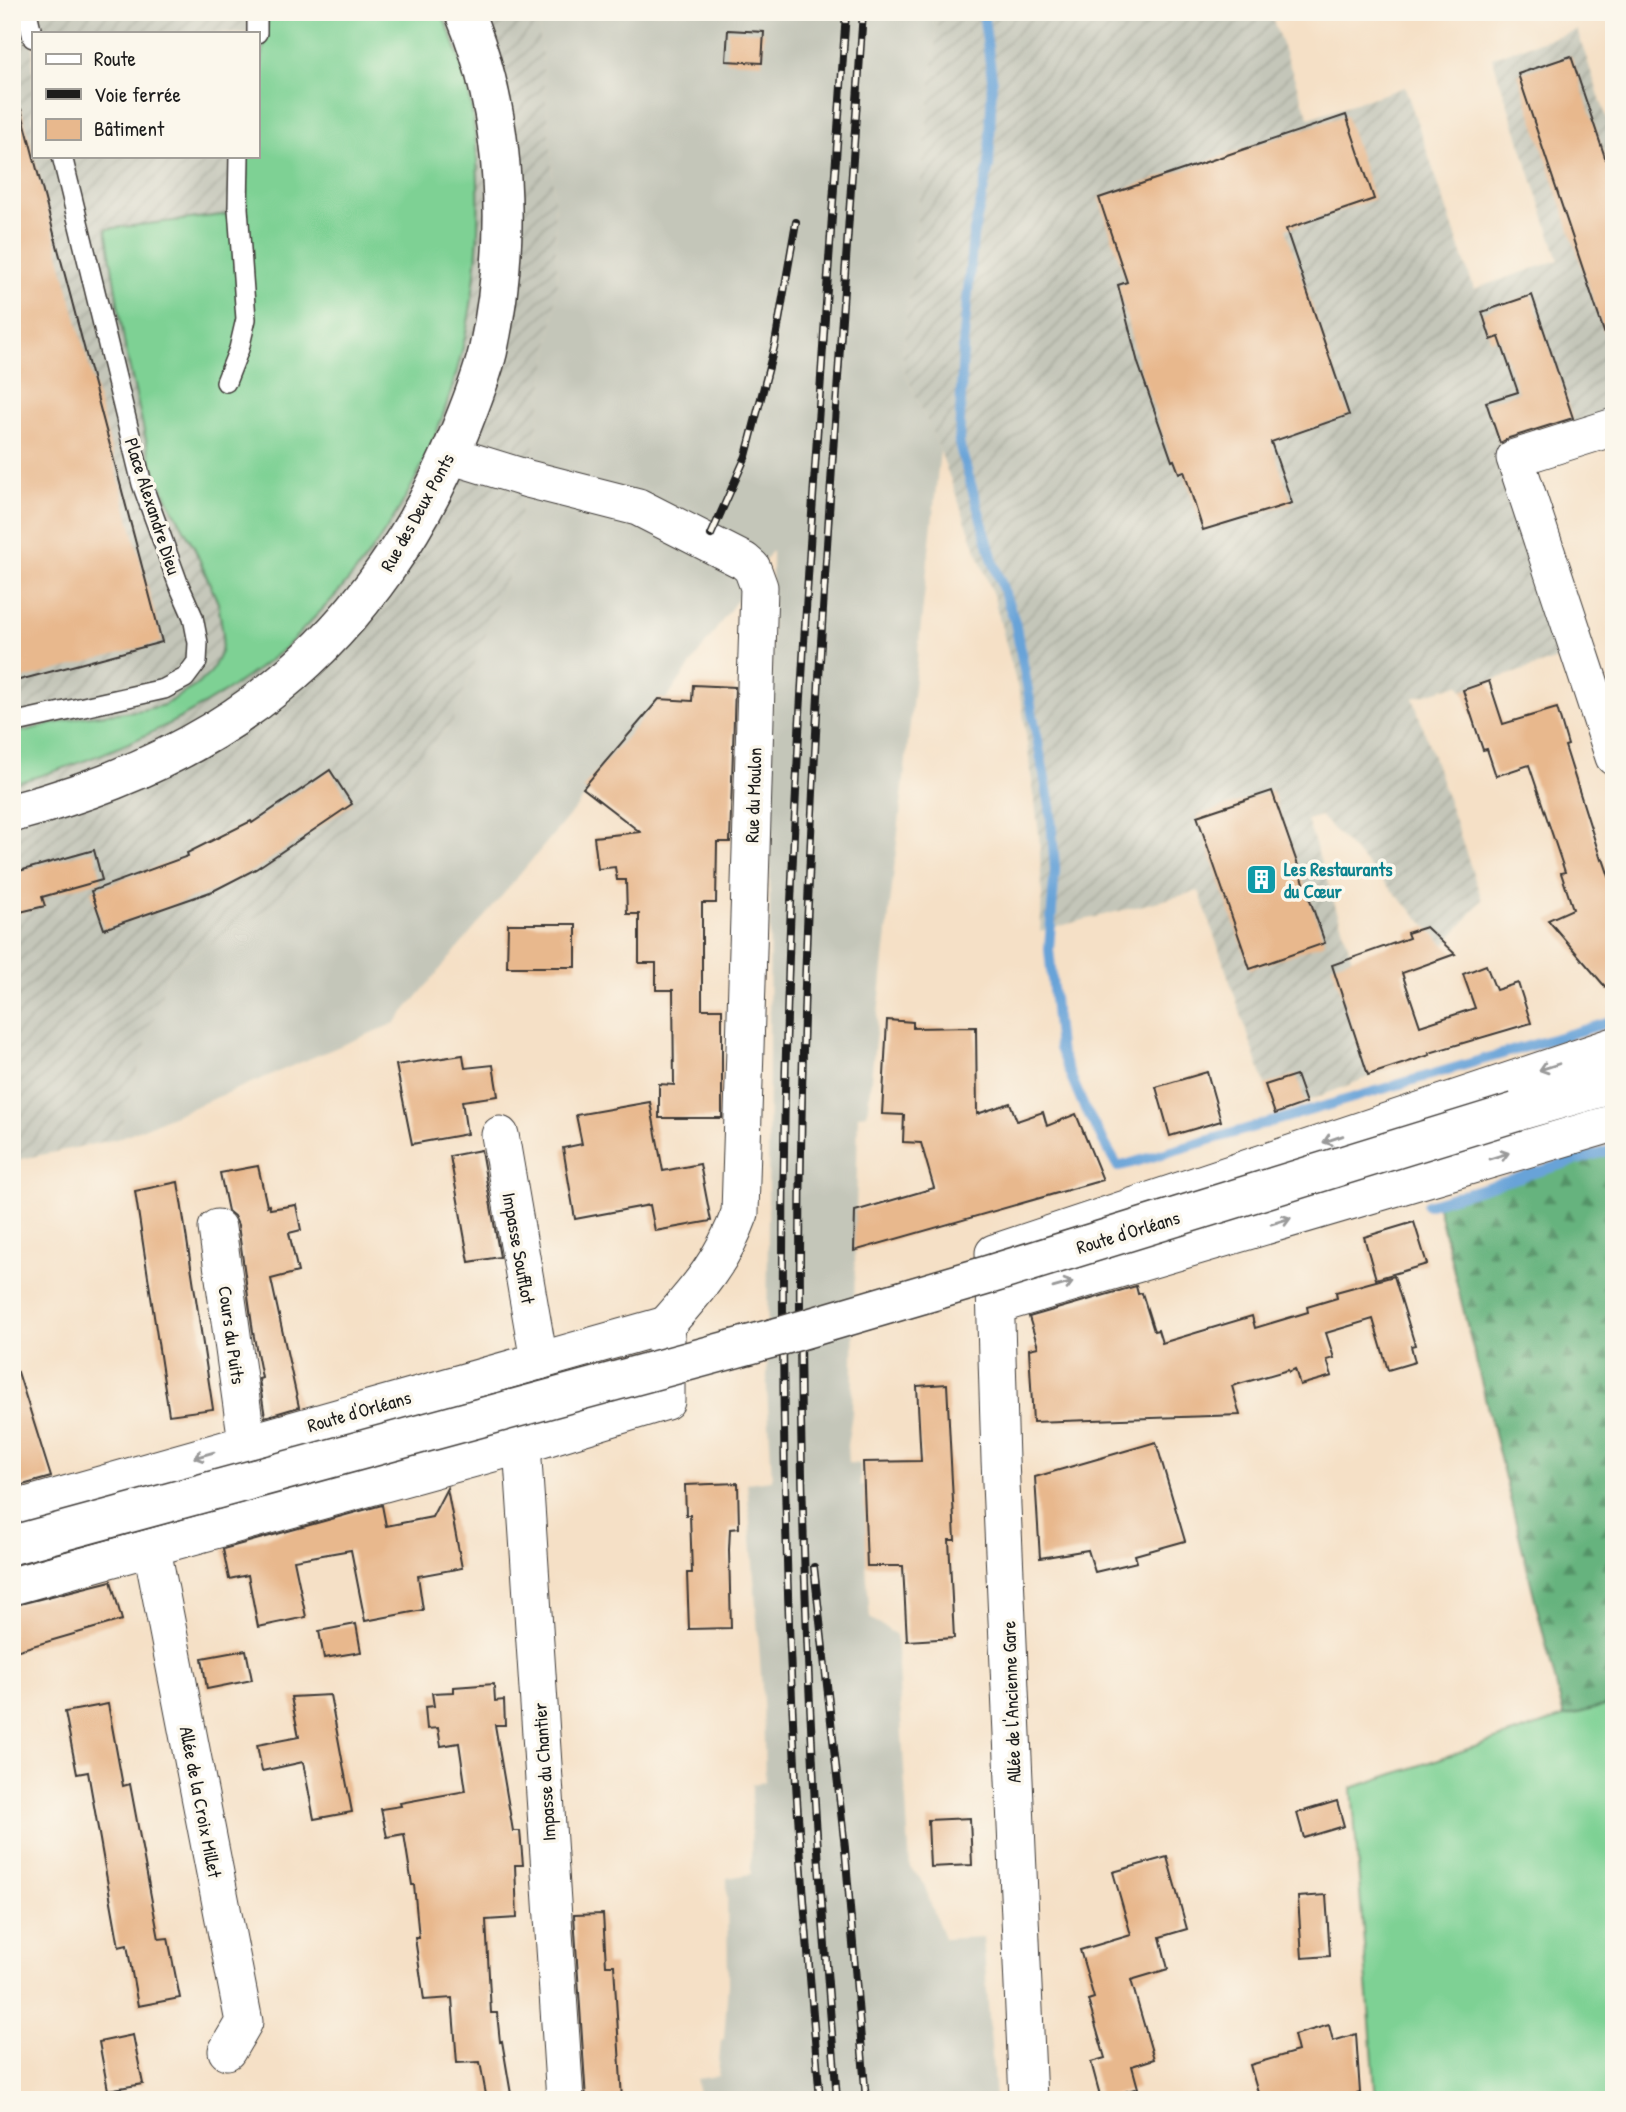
<svg xmlns="http://www.w3.org/2000/svg" width="1626" height="2112" font-family="'Patrick Hand',sans-serif">
  <style>
    .industrial { fill: url(#industrial-furrows); fill-rule: evenodd }
    .railway { fill: #c4c6b9 }
    .grass { fill: #7ed194; stroke: #4d7658; stroke-width: 2 }
    .forest { fill: url(#forest-firs); stroke: #41684d; stroke-width: 2 }
    .lines { fill: none; stroke-linecap: round; stroke-linejoin: round }
    .stream { stroke: #67a3d8; stroke-width: 10 }
    .building { fill: #e8b88d }
    .service-casing { stroke: #3d3936; stroke-width: 22 }
    .minor-casing { stroke: #3d3936; stroke-width: 39 }
    .primary-casing { stroke: #3d3936; stroke-width: 41 }
    .service { stroke: #fff; stroke-width: 19 }
    .minor { stroke: #fff; stroke-width: 37 }
    .primary { stroke: #fff; stroke-width: 38 }
    .rail-casing { stroke: #1c1c1c; stroke-width: 8 }
    .rail { stroke: #fbf7ec; stroke-width: 5; stroke-dasharray: 16; stroke-linecap: butt }
    .primary-bridge-casing { stroke: #3d3936; stroke-width: 41; stroke-linecap: butt }
    .primary-bridge { stroke: #fff; stroke-width: 38 }
    .oneway { stroke: #999 }
    .labels { text-anchor: middle; stroke-width: 7; stroke-linejoin: round; paint-order: stroke }
    .street-label { font-size: 19px; fill: #1c1c1c; stroke: #fbf7ec }
    .culture-label { font-size: 19px; font-weight: bold; fill: #0d838f; stroke: #fbf7ec; text-anchor: start }
  </style>
  <defs>
    <pattern id="industrial-furrows" width="10" height="10" patternUnits="userSpaceOnUse" patternTransform="scale(1.75)"><rect width="10" height="10" fill="#c4c6b9"/><path d="M-1 1l2-2M0 10L10 0M9 11l2-2" fill="none" stroke="#a8aa9e"/></pattern>
    <pattern id="forest-firs" width="22" height="20" patternUnits="userSpaceOnUse" patternTransform="scale(1.75)"><rect width="22" height="20" fill="#66b37e"/><path d="M5 1l3.5 6h-7zM16 11l3.5 6h-7z" fill="#539166"/></pattern>
  </defs>
  <rect width="100%" height="100%" fill="#fbf7ec"/>
  <filter id="ink" filterUnits="userSpaceOnUse"><feTurbulence type="fractalNoise" baseFrequency=".0143" numOctaves="2"/><feDisplacementMap in="SourceGraphic" scale="14" xChannelSelector="R" yChannelSelector="G"/><feConvolveMatrix kernelMatrix="1 2 1 2 8 2 1 2 1" color-interpolation-filters="sRGB"/></filter>
  <filter id="wash" filterUnits="userSpaceOnUse"><feTurbulence type="fractalNoise" baseFrequency=".00686" numOctaves="4" result="noise"/><feDisplacementMap in="SourceGraphic" scale="28" xChannelSelector="R" yChannelSelector="G"/><feGaussianBlur stdDeviation="1.57" result="paint"/><feColorMatrix in="noise" values="0 0 0 0 0 0 0 0 0 0 0 0 0 0 0 0 0 1.4 0 .05"/><feComposite in="paint" operator="in"/></filter>
  <g filter="url(#wash)">
    <rect width="100%" height="100%" fill="#f5e0c6"/>
    <!-- industrial -->
    <g class="industrial">
      <path d="M12 12H538L552 159 558 285 537 433 508 577 453 721 389 801 277 905 170 968 117 1139 12 1161ZM33 33H257V156H33Z"/>
      <polygon points="938,12 1270,12 1309,118 1405,87 1474,289 1559,260 1492,57 1577,30 1614,140 1614,427 1523,456 1585,650 1463,690 1459,684 1413,698 1482,900 1445,945 1320,816 1307,820 1389,1069 1275,1114 1199,891 1040,931 1042,895 1039,833 1022,705 994,598 940,451 902,366"/>
    </g>
    <!-- railway -->
    <polygon class="railway" points="538,12 938,12 902,366 940,451 867,1114 858,1115 852,1414 847,1445 848,1463 860,1464 860,1485 866,1486 866,1566 870,1618 896,1635 910,1868 922,1880 944,1939 983,1937 995,2100 698,2100 697,2079 718,2076 721,2040 724,2039 728,1984 727,1878 751,1874 752,1784 765,1782 763,1701 747,1483 772,1480 767,1387 772,551 662,705 395,1023 117,1139 170,968 277,905 389,801 453,721 508,577 537,433 558,285 552,159"/>
    <!-- grass -->
    <g class="grass">
      <path d="M269 12H441C447 25 453 38 457 51 472 92 477 139 478 181 484 345 431 502 314 618 303 629 292 642 280 652 201 716 110 757 12 784V734L81 717 142 710 164 705 197 685 211 672 221 652 223 634 218 603 194 547 168 500 151 462 125 347 106 229 246 212V156H257V90Z"/>
      <polygon points="1614,1703 1614,2100 1376,2100 1352,1788 1564,1717"/>
    </g>
    <!-- forest -->
    <polygon class="forest" points="1614,1151 1614,1703 1564,1717 1436,1199"/>
    <g class="lines">
      <!-- stream -->
      <g class="stream">
        <polyline points="983,12 992,78 989,166 973,236 963,346 959,443 994,564 1015,622 1050,806 1055,869 1049,949 1059,1048 1084,1107 1118,1167 1614,1021"/>
        <polyline points="1427,1205 1614,1149"/>
      </g>
    </g>
    <g id="blocks">
      <!-- building -->
      <g class="building">
        <polygon points="728,30 764,32 762,63 726,61"/>
        <polygon points="1571,56 1614,184 1614,346 1609,347 1518,74"/>
        <polygon points="21,109 162,642 12,682 12,110"/>
        <polygon points="1346,115 1374,199 1286,229 1349,415 1271,442 1292,503 1203,530 1184,471 1179,473 1174,460 1172,461 1138,363 1118,285 1127,282 1099,198"/>
        <polygon points="1532,295 1573,418 1509,438 1500,443 1486,402 1518,392 1499,337 1491,340 1482,312"/>
        <polygon points="1489,681 1503,724 1557,708 1568,745 1565,746 1601,860 1603,859 1614,891 1614,997 1548,920 1573,909 1561,873 1565,872 1529,765 1496,776 1487,749 1483,750 1463,690"/>
        <polygon points="693,685 735,687 730,842 717,842 716,903 702,903 702,1009 722,1009 722,1118 659,1118 659,1084 674,1085 673,990 656,990 656,963 639,963 639,914 627,914 626,880 617,880 615,867 598,869 594,837 640,832 583,788 659,699 692,701"/>
        <polygon points="330,770 352,804 256,869 213,891 104,929 91,891 188,856 187,853 251,821 252,823"/>
        <polygon points="1272,791 1325,943 1250,969 1197,816"/>
        <polygon points="94,850 102,880 42,897 45,906 12,914 12,873"/>
        <polygon points="508,924 576,924 576,967 507,967"/>
        <polygon points="1426,927 1455,954 1402,973 1420,1026 1475,1008 1463,974 1486,965 1496,990 1518,983 1531,1023 1429,1053 1430,1055 1368,1075 1332,965 1409,938 1407,933"/>
        <polygon points="887,1020 913,1022 913,1028 976,1027 977,1114 1010,1103 1017,1121 1043,1112 1047,1126 1076,1114 1103,1180 854,1251 855,1211 934,1188 921,1143 903,1142 904,1115 882,1114"/>
        <polygon points="463,1055 465,1068 493,1065 498,1096 462,1101 467,1134 412,1144 396,1065"/>
        <polygon points="1207,1072 1221,1121 1170,1136 1156,1087"/>
        <polygon points="1296,1075 1306,1103 1275,1114 1265,1085"/>
        <polygon points="650,1102 663,1171 700,1164 711,1221 655,1231 650,1205 575,1219 563,1148 582,1144 576,1115"/>
        <polygon points="481,1150 500,1257 469,1262 450,1156"/>
        <polygon points="258,1166 267,1206 269,1205 270,1209 296,1205 301,1230 289,1233 298,1272 271,1279 299,1407 265,1417 259,1379 262,1378 253,1332 238,1225 234,1216 228,1211 220,1173"/>
        <polygon points="178,1182 213,1409 169,1415 135,1191"/>
        <polygon points="1414,1222 1427,1264 1376,1279 1364,1237"/>
        <polygon points="1394,1276 1415,1345 1411,1346 1415,1362 1388,1370 1373,1319 1326,1333 1334,1358 1327,1360 1332,1376 1300,1385 1295,1369 1289,1372 1288,1370 1232,1386 1240,1415 1033,1422 1029,1349 1038,1347 1029,1317 1136,1286 1138,1294 1142,1293 1154,1331 1158,1330 1162,1343 1252,1316 1255,1328 1308,1312 1307,1307 1337,1298 1336,1292"/>
        <polygon points="18,1372 51,1477 12,1488 12,1373"/>
        <polygon points="947,1384 955,1540 949,1540 954,1638 907,1641 903,1566 867,1566 863,1462 921,1461 917,1386"/>
        <polygon points="1156,1442 1185,1541 1135,1555 1137,1562 1095,1572 1088,1550 1040,1558 1035,1477"/>
        <polygon points="738,1483 739,1528 730,1529 729,1550 731,1628 689,1629 687,1573 692,1573 690,1515 686,1515 685,1485"/>
        <polygon points="447,1488 462,1568 418,1576 423,1610 365,1621 351,1550 294,1560 306,1617 258,1627 248,1575 229,1579 223,1549 382,1505 386,1526 432,1517"/>
        <polygon points="111,1581 122,1620 12,1652 12,1606"/>
        <polygon points="356,1624 361,1652 324,1658 319,1631"/>
        <polygon points="246,1650 252,1680 207,1689 202,1658"/>
        <polygon points="494,1684 495,1701 504,1700 505,1725 495,1725 513,1831 520,1831 523,1865 515,1865 517,1918 486,1920 491,2013 497,2013 500,2042 502,2041 512,2100 487,2100 480,2062 457,2063 452,1998 424,2000 415,1938 419,1938 414,1885 412,1885 404,1834 387,1837 381,1809 401,1806 400,1803 466,1791 459,1743 441,1746 438,1728 427,1729 425,1707 434,1706 432,1693 454,1692 454,1687"/>
        <polygon points="330,1695 352,1812 314,1819 303,1762 262,1771 257,1745 299,1737 291,1697"/>
        <polygon points="108,1704 123,1786 130,1784 159,1939 168,1938 180,1998 138,2006 127,1945 119,1947 88,1772 77,1774 65,1712"/>
        <polygon points="1337,1801 1344,1826 1304,1838 1297,1813"/>
        <polygon points="970,1818 972,1865 930,1867 928,1820"/>
        <polygon points="1167,1857 1187,1929 1160,1937 1168,1969 1131,1980 1154,2059 1132,2066 1138,2088 1101,2099 1091,2062 1105,2058 1088,2000 1094,1998 1080,1950 1131,1935 1113,1872"/>
        <polygon points="1326,1895 1330,1956 1302,1958 1298,1897"/>
        <polygon points="603,1914 606,1965 614,1965 622,2100 586,2100 574,1915"/>
        <polygon points="1329,2025 1333,2041 1356,2034 1360,2093 1336,2100 1260,2100 1250,2065 1298,2051 1294,2035"/>
        <polygon points="133,2035 143,2084 108,2090 99,2042"/>
      </g>
    </g>
  </g>
  <g filter="url(#ink)">
    <use href="#blocks" fill-opacity="0" stroke="#3d3936" stroke-width="2"/>
    <g class="lines">
      <defs>
        <g id="service">
          <polyline points="27,12 33,38"/>
          <polyline points="257,33 257,12"/>
          <polyline points="226,382 239,349 246,319 238,208 239,156"/>
          <polyline points="12,723 164,689 185,678 197,662 198,643 193,617 178,583 142,484 62,156"/>
        </g>
        <g id="minor">
          <polyline points="1614,427 1515,458 1614,757"/>
          <path d="M450 455 528 479 638 507 744 561 752 568 759 587 740 1213C723 1260 699 1288 666 1325"/>
          <polyline points="500,1135 539,1361"/>
          <polyline points="217,1228 247,1442"/>
          <polyline points="997,1305 1614,1123"/>
          <polyline points="522,1445 565,2100"/>
          <polyline points="12,1510 666,1325"/>
          <polyline points="152,1549 244,2022 227,2051"/>
          <polyline points="12,1586 522,1445 666,1401 666,1337"/>
          <polyline points="1028,2100 1000,1460 994,1253 1614,1046"/>
        </g>
        <g id="primary">
          <path d="M12 813C108 788 199 750 277 686 361 618 423 526 462 426 472 401 482 376 488 351 512 240 508 117 464 12"/>
          <polyline points="1516,1112 1614,1084"/>
        </g>
      </defs>
      <!-- service casing -->
      <use href="#service" class="service-casing"/>
      <!-- minor casing -->
      <use href="#minor" class="minor-casing"/>
      <!-- primary casing -->
      <use href="#primary" class="primary-casing"/>
      <!-- service -->
      <use href="#service" class="service"/>
      <!-- minor -->
      <use href="#minor" class="minor"/>
      <!-- primary -->
      <use href="#primary" class="primary"/>
      <defs>
        <g id="rail">
          <polyline points="711,535 746,456 775,344 796,222"/>
          <polyline points="814,1567 845,1848 866,2100"/>
          <path d="M820 2100C811 1988 801 1876 795 1765 784 1541 780 1316 785 1092 793 732 822 372 846 12"/>
          <path d="M837 2100C829 1988 818 1876 813 1765 801 1541 797 1316 802 1092 810 732 839 372 863 12"/>
        </g>
      </defs>
      <!-- rail casing -->
      <use href="#rail" class="rail-casing"/>
      <!-- rail -->
      <use href="#rail" class="rail"/>
      <defs>
        <polyline id="primary-bridge" points="12,1545 781,1336 988,1275 1516,1112"/>
      </defs>
      <!-- primary-bridge casing -->
      <use href="#primary-bridge" class="primary-bridge-casing"/>
      <!-- primary-bridge -->
      <use href="#primary-bridge" class="primary-bridge"/>
    </g>
    <!-- one-way arrows -->
    <defs><path id="oneway-shaft" d="M-6 0H5M1.5-3L5.5 0L1.5 3" fill="none" stroke-width="1.6" stroke-linecap="round" stroke-linejoin="round" transform="scale(1.75)"/></defs>
    <g class="oneway">
      <use href="#oneway-shaft" transform="translate(1549 1067) rotate(162)"/>
      <use href="#oneway-shaft" transform="translate(1333 1139) rotate(161)"/>
      <use href="#oneway-shaft" transform="translate(1499 1156) rotate(-17)"/>
      <use href="#oneway-shaft" transform="translate(1281 1221) rotate(-17)"/>
      <use href="#oneway-shaft" transform="translate(1063 1285) rotate(-16)"/>
      <use href="#oneway-shaft" transform="translate(204 1455) rotate(164)"/>
    </g>
  </g>
  <!-- icons -->
  <defs>
    <symbol id="building-square" viewBox="-11 -11 22 22"><rect x="-9" y="-9" width="18" height="18" rx="4" fill="#0f9aa8" stroke="#fbf7ec"/><path d="M-4-6H4V6H1V3H-1V6H-4ZM-2.5-4.3h1.7v1.8h-1.7ZM.8-4.3h1.7v1.8H.8ZM-2.5-1h1.7V.8h-1.7ZM.8-1h1.7V.8H.8Z" fill="#fff"/></symbol>
  </defs>
  <g fill-rule="evenodd">
    <use href="#building-square" x="1244" y="862" width="35" height="35"/>
  </g>
  <g class="labels">
    <!-- street labels -->
    <g class="street-label">
      <text transform="translate(153 506) rotate(72)" y="7">Place Alexandre Dieu</text>
      <text transform="translate(417 512) rotate(-61)" y="7">Rue des Deux Ponts</text>
      <text transform="translate(753 795) rotate(-88)" y="7">Rue du Moulon</text>
      <text transform="translate(1128 1232) rotate(-17)" y="7">Route d'Orléans</text>
      <text transform="translate(519 1248) rotate(80)" y="7">Impasse Soufflot</text>
      <text transform="translate(232 1335) rotate(82)" y="7">Cours du Puits</text>
      <text transform="translate(359 1411) rotate(-16)" y="7">Route d'Orléans</text>
      <text transform="translate(1011 1702) rotate(-92)" y="7">Allée de l'Ancienne Gare</text>
      <text transform="translate(544 1772) rotate(-94)" y="7">Impasse du Chantier</text>
      <text transform="translate(201 1802) rotate(79)" y="7">Allée de la Croix Millet</text>
    </g>
    <!-- culture labels -->
    <g class="culture-label">
      <text x="1284" y="876">Les Restaurants<tspan x="1284" dy="22">du Cœur</tspan></text>
    </g>
  </g>
  <!-- margin -->
  <rect width="1626" height="2112" fill="none" stroke="#fbf7ec" stroke-width="42"/>
  <!-- legend -->
  <rect x="32" y="32" width="228" height="126" fill="#fbf7ec" stroke="#a29f99" stroke-width="2"/>
  <rect x="46" y="54" width="35" height="10" fill="#ffffff" stroke="#a29f99" stroke-width="2"/>
  <text x="94" y="66" font-size="21" fill="#1c1c1c">Route</text>
  <rect x="46" y="89" width="35" height="10" fill="#1c1c1c" stroke="#a29f99" stroke-width="2"/>
  <text x="94" y="102" font-size="21" fill="#1c1c1c">Voie ferrée</text>
  <rect x="46" y="119" width="35" height="21" fill="#e8b88d" stroke="#a29f99" stroke-width="2"/>
  <text x="94" y="136" font-size="21" fill="#1c1c1c">Bâtiment</text>
</svg>
